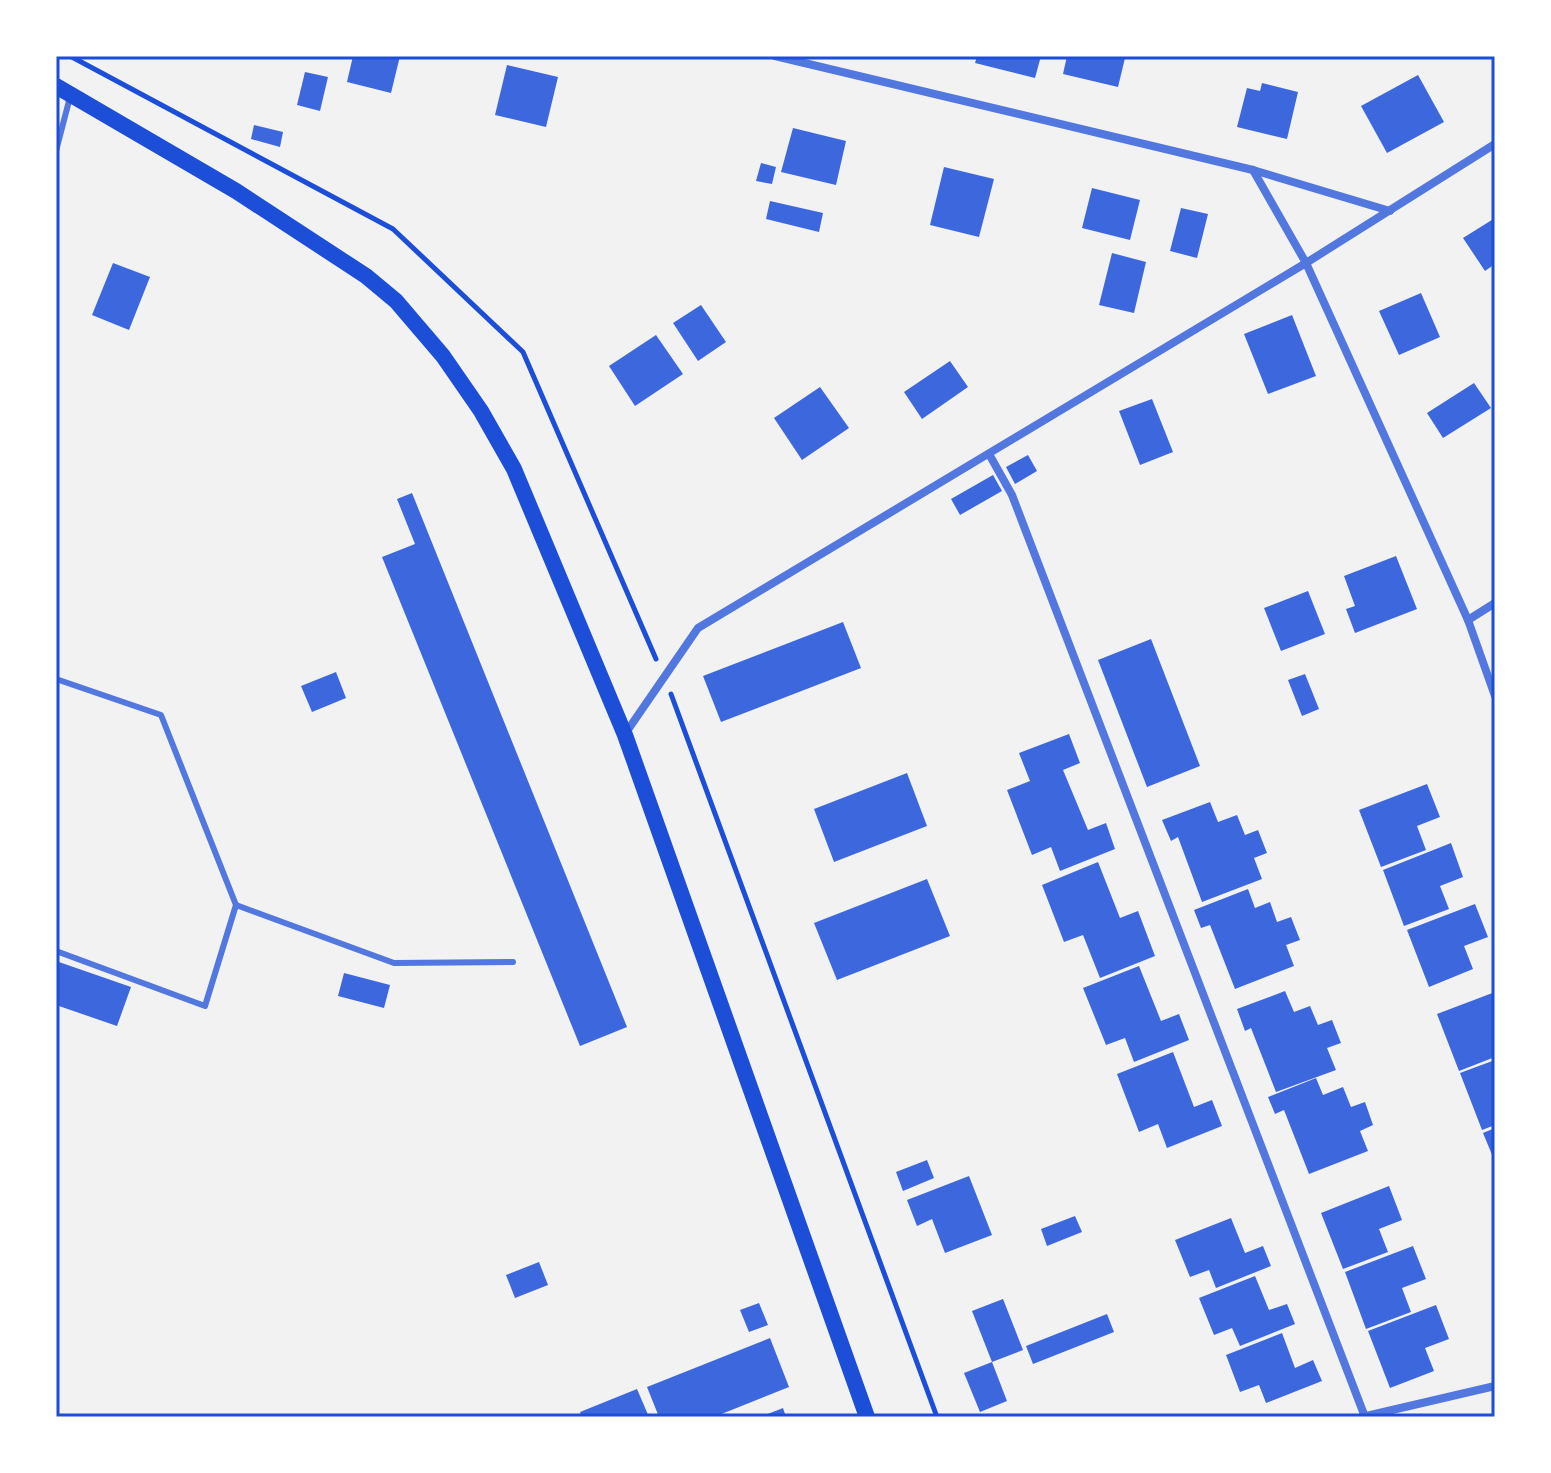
<svg xmlns="http://www.w3.org/2000/svg" width="1551" height="1473" font-family="Mulish,sans-serif">
  <style>
    .building { fill: #3d67dc }
    .lines { fill: none; stroke-linecap: round; stroke-linejoin: round }
    .path { stroke: #1d4ed8; stroke-width: 5 }
    .service { stroke: #5277de; stroke-width: 6 }
    .minor { stroke: #5277de; stroke-width: 8 }
    .secondary { stroke: #1d4ed8; stroke-width: 16 }
    .neatline { fill: none; stroke: #1d4ed8; stroke-width: 3 }
  </style>
  <rect width="100%" height="100%" fill="#f2f2f2"/>
  <!-- building -->
  <g class="building">
    <polygon points="353,56 400,56 391,93 347,82"/>
    <polygon points="977,56 1041,56 1035,78 975,63"/>
    <polygon points="1067,56 1125,58 1118,87 1063,74"/>
    <polygon points="507,65 558,77 546,127 495,115"/>
    <polygon points="305,72 328,77 320,111 297,105"/>
    <polygon points="1418,75 1444,122 1387,153 1361,106"/>
    <polygon points="1262,83 1298,92 1287,139 1237,127 1247,88 1260,91"/>
    <polygon points="254,125 283,132 280,147 251,139"/>
    <polygon points="793,128 846,141 836,185 781,172"/>
    <polygon points="761,163 776,167 772,184 756,181"/>
    <polygon points="944,167 994,179 979,237 930,225"/>
    <polygon points="1092,188 1140,200 1130,240 1082,228"/>
    <polygon points="770,201 823,213 819,232 766,219"/>
    <polygon points="1181,208 1208,214 1197,258 1170,251"/>
    <polygon points="1495,218 1495,264 1485,271 1463,238"/>
    <polygon points="1112,253 1146,262 1134,313 1099,305"/>
    <polygon points="113,263 150,277 129,330 92,315"/>
    <polygon points="1421,293 1440,337 1399,355 1379,311"/>
    <polygon points="701,305 726,342 698,361 673,323"/>
    <polygon points="1292,315 1316,376 1268,394 1244,334"/>
    <polygon points="656,335 683,374 635,406 609,366"/>
    <polygon points="950,361 968,387 922,419 904,392"/>
    <polygon points="1474,383 1491,408 1443,438 1427,413"/>
    <polygon points="820,387 849,428 802,460 774,418"/>
    <polygon points="1152,399 1173,452 1140,465 1119,411"/>
    <polygon points="1028,455 1037,471 1015,484 1006,467"/>
    <polygon points="993,475 1002,491 960,515 951,499"/>
    <polygon points="412,493 627,1027 580,1046 382,557 415,544 397,499"/>
    <polygon points="1396,556 1417,609 1355,633 1346,609 1355,606 1344,576"/>
    <polygon points="1308,591 1325,634 1281,651 1264,608"/>
    <polygon points="843,622 861,668 721,722 703,676"/>
    <polygon points="1151,639 1200,766 1147,787 1098,660"/>
    <polygon points="336,672 346,698 312,712 301,686"/>
    <polygon points="1305,674 1319,709 1302,716 1288,680"/>
    <polygon points="1069,734 1080,763 1063,770 1088,830 1106,823 1115,849 1060,871 1051,847 1032,855 1007,790 1030,781 1019,753"/>
    <polygon points="907,773 927,826 834,862 814,809"/>
    <polygon points="1427,784 1440,817 1417,826 1426,850 1381,867 1359,810"/>
    <polygon points="1210,802 1218,822 1237,815 1245,835 1258,830 1267,853 1254,858 1262,879 1202,902 1178,837 1171,841 1162,820"/>
    <polygon points="1451,843 1463,877 1440,886 1449,909 1404,926 1383,870"/>
    <polygon points="1098,862 1120,918 1138,911 1155,956 1100,978 1083,935 1064,942 1042,885"/>
    <polygon points="927,879 950,936 837,980 814,923"/>
    <polygon points="1248,889 1255,908 1270,902 1277,922 1291,917 1300,940 1286,945 1294,966 1235,989 1210,925 1201,928 1194,910"/>
    <polygon points="1475,904 1488,937 1464,946 1473,969 1429,987 1407,930"/>
    <polygon points="56,961 131,987 117,1026 56,1005"/>
    <polygon points="1139,966 1161,1021 1179,1014 1189,1040 1134,1062 1125,1038 1106,1045 1083,988"/>
    <polygon points="344,973 390,985 384,1008 338,996"/>
    <polygon points="1285,991 1294,1012 1310,1006 1318,1025 1332,1020 1341,1043 1327,1048 1336,1070 1276,1092 1251,1028 1245,1031 1237,1009"/>
    <polygon points="1495,992 1495,1057 1459,1071 1437,1014"/>
    <polygon points="1173,1052 1194,1107 1212,1100 1222,1126 1167,1148 1158,1124 1139,1132 1117,1074"/>
    <polygon points="1495,1060 1495,1125 1482,1130 1460,1073"/>
    <polygon points="1316,1078 1323,1095 1343,1087 1351,1107 1365,1102 1373,1125 1360,1131 1368,1151 1309,1174 1284,1110 1275,1114 1268,1097"/>
    <polygon points="1495,1128 1495,1162 1483,1133"/>
    <polygon points="927,1160 934,1178 903,1191 896,1172"/>
    <polygon points="969,1176 992,1235 945,1253 932,1219 917,1226 907,1200"/>
    <polygon points="1389,1186 1402,1220 1379,1229 1388,1252 1343,1269 1321,1213"/>
    <polygon points="1075,1216 1082,1232 1047,1246 1041,1229"/>
    <polygon points="1231,1218 1245,1253 1263,1246 1271,1266 1216,1288 1209,1270 1190,1277 1175,1240"/>
    <polygon points="1413,1246 1426,1279 1402,1288 1411,1312 1366,1329 1345,1272"/>
    <polygon points="539,1262 548,1285 515,1298 506,1275"/>
    <polygon points="1255,1276 1269,1310 1287,1304 1295,1324 1240,1346 1232,1328 1214,1335 1199,1298"/>
    <polygon points="1003,1299 1023,1350 992,1362 1007,1401 980,1412 964,1373 992,1362 972,1311"/>
    <polygon points="759,1303 768,1325 749,1332 740,1310"/>
    <polygon points="1436,1305 1449,1339 1425,1348 1434,1371 1390,1388 1368,1331"/>
    <polygon points="1107,1314 1114,1332 1033,1364 1026,1346"/>
    <polygon points="1282,1333 1295,1368 1313,1360 1322,1381 1266,1403 1259,1385 1240,1392 1226,1355"/>
    <polygon points="770,1338 789,1387 714,1417 659,1417 647,1387"/>
    <polygon points="637,1389 649,1417 582,1417 580,1412"/>
    <polygon points="783,1408 786,1417 760,1417"/>
  </g>
  <g class="lines">
    <!-- path -->
    <g class="path">
      <polyline points="70,56 393,229 523,352 656,659"/>
      <polyline points="671,694 937,1417"/>
    </g>
    <!-- service -->
    <g class="service">
      <polyline points="56,151 70,97"/>
      <polyline points="56,679 161,715 236,905 205,1006 56,951"/>
      <polyline points="236,905 394,963 513,962"/>
    </g>
    <!-- minor -->
    <g class="minor">
      <polyline points="775,56 1253,170 1390,211"/>
      <polyline points="1253,170 1306,263 1468,620 1495,696"/>
      <polyline points="989,454 1012,495 1365,1417"/>
      <polyline points="1468,620 1495,603"/>
      <polyline points="625,734 698,628 1306,263 1495,144"/>
      <polyline points="1362,1417 1495,1386"/>
    </g>
    <!-- secondary -->
    <polyline class="secondary" points="56,86 236,191 366,276 396,301 443,356 481,411 514,469 625,735 867,1417"/>
  </g>
  <!-- border -->
  <rect width="1551" height="1473" fill="none" stroke="#ffffff" stroke-width="116"/>
  <rect x="58" y="58" width="1435" height="1357" class="neatline"/>
</svg>
